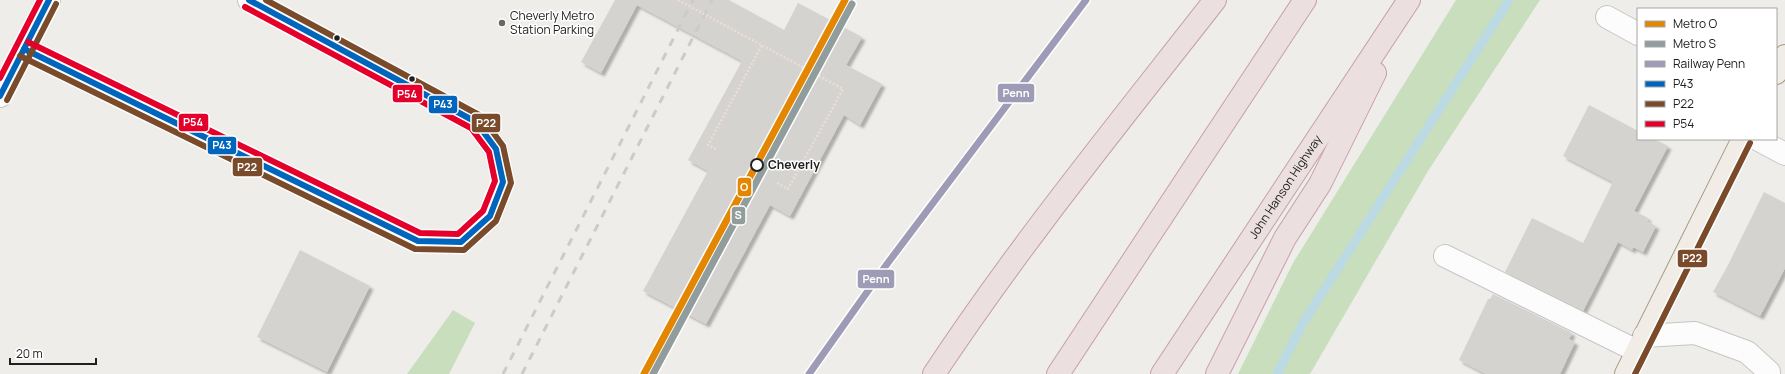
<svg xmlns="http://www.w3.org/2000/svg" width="1785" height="374" font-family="Manrope,sans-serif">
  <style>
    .forest { fill: #c8debd }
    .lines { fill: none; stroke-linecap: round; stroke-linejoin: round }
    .stream { stroke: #bbdae3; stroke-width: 9 }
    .building { fill: #d5d3d0; filter: url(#shadow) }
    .minor-casing { stroke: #c7c6c5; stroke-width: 24 }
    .major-casing { stroke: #a59b85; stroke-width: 24 }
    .highway-casing { stroke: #c59faa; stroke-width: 24 }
    .path { stroke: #ecdcd9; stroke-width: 2.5; stroke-dasharray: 2 2; stroke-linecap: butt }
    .minor { stroke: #fcfcfc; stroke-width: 22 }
    .major { stroke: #f1ede6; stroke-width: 22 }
    .highway { stroke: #ebdfe0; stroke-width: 22 }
    .rail { stroke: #cbcbca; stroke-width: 3; stroke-dasharray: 8 8; stroke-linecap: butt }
    .path-bridge { stroke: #ecdcd9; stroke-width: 2.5; stroke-dasharray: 2 2; stroke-linecap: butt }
    .bus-1-casing { stroke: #fff; stroke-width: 9 }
    .bus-2-casing { stroke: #fff; stroke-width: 9 }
    .bus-3-casing { stroke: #fff; stroke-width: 9 }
    .bus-1 { stroke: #0065bd; stroke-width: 6 }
    .bus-2 { stroke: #7a4b2a; stroke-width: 6 }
    .bus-3 { stroke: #e4002b; stroke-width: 6 }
    .rail-1-casing { stroke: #fff; stroke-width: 10 }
    .rail-1 { stroke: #9e9bb6; stroke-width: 7 }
    .metro-1-casing { stroke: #fff; stroke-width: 10 }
    .metro-2-casing { stroke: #fff; stroke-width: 10 }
    .metro-1 { stroke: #e38602; stroke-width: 7 }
    .metro-2 { stroke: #919d9d; stroke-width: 7 }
    .poi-dot { fill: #686866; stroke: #fff; stroke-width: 1.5 }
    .bus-dot { fill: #202020; stroke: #fff; stroke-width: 1.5 }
    .stop-dot { fill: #fff; stroke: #202020; stroke-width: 2 }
    .labels { text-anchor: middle; stroke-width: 3; stroke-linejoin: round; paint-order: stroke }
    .poi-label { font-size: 12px; fill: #202020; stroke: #fff; text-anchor: start }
    .stop-label { font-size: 12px; font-weight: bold; fill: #202020; stroke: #fff; text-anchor: start }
    .street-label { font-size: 12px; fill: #202020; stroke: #fff }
    .line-badge { stroke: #fff; stroke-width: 1.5 }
    .badge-label { font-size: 11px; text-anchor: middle; font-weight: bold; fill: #fff }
  </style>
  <defs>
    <filter id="shadow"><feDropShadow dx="3.5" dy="3.5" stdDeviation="1" flood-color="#0004"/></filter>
  </defs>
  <rect width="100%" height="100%" fill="#eeede9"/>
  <!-- forest -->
  <g class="forest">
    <polygon points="1456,0 1540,0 1428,171 1310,374 1238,374 1293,263"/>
    <polygon points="453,310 475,323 449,374 407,374"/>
  </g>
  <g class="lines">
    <!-- stream -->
    <polyline class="stream" points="1277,374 1303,323 1509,0"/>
  </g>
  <!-- building -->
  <g class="building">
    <polygon points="615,0 729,0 784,30 798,3 862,37 846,65 882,84 860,125 844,115 790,216 770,205 706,324 643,291 708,171 688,160 742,61 637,5 601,73 581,62"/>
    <polygon points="1589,105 1638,131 1638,139 1654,139 1668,146 1634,211 1648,218 1647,221 1656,226 1643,252 1633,247 1632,250 1618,242 1583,311 1505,272 1532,218 1583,243 1613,182 1563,156"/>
    <polygon points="1764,192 1785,203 1785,268 1760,316 1713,292 1727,267"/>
    <polygon points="300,250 370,286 327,372 257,337"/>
    <polygon points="1493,294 1572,333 1569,339 1575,342 1560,374 1486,374 1459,360 1488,299 1490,299"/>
  </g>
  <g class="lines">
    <defs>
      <g id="minor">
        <polyline points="1607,17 1638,34"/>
        <polyline points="24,49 418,241 461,242 490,216 503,182 496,149 476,122 249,0"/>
        <polyline points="0,96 49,0"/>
        <polyline points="1757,139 1785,154"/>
        <polyline points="1445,256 1637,351"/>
        <polyline points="1644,336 1695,333 1747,352 1769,372 1769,374"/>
      </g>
      <g id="major">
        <polyline points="1776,73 1785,56"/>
        <polyline points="1626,374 1743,139"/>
      </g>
      <g id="highway">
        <path d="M934 374C1020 244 1119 123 1215 0"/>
        <polyline points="1058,374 1305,0"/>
        <path id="s1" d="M1162 374 1409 0"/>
        <polyline points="1217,374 1285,238 1320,184 1375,73"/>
      </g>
    </defs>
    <!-- minor casing -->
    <use href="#minor" class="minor-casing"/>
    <!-- major casing -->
    <use href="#major" class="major-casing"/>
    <!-- highway casing -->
    <use href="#highway" class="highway-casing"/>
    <!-- path -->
    <g class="path">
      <polyline points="716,149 708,145 762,45"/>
      <polyline points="777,183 788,189 843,89"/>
    </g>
    <!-- minor -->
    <use href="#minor" class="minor"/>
    <!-- major -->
    <use href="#major" class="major"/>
    <!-- highway -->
    <use href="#highway" class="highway"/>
    <!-- rail -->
    <g class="rail">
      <polyline points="503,374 693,0"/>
      <polyline points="522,374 712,0"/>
    </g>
    <!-- path-bridge -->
    <polyline class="path-bridge" points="678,0 843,89"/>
    <defs>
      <g id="bus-1">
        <polyline points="24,49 418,241 461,242 490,216 503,182 496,149 476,122 249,0"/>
        <polyline points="0,96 49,0"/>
      </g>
      <g id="bus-2">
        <polyline points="20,56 415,249 464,250 496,221 511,183 503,146 481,116 266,0"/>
        <polyline points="7,100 56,4"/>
        <polyline points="1635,374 1750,143"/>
      </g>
      <g id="bus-3">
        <polyline points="28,42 420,233 458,234 483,211 495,181 489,152 471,128 245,7"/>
        <polyline points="0,78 40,0"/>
      </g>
    </defs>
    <!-- bus-1 casing -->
    <use href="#bus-1" class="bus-1-casing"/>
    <!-- bus-2 casing -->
    <use href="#bus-2" class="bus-2-casing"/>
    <!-- bus-3 casing -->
    <use href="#bus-3" class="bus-3-casing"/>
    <!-- bus-1 -->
    <use href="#bus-1" class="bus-1"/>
    <!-- bus-2 -->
    <use href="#bus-2" class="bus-2"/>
    <!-- bus-3 -->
    <use href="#bus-3" class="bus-3"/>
    <defs>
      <polyline id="rail-1" points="809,374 887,264 1086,0"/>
    </defs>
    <!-- rail-1 casing -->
    <use href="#rail-1" class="rail-1-casing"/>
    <!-- rail-1 -->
    <use href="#rail-1" class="rail-1"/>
    <defs>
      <polyline id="metro-1" points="644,374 845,0"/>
      <polyline id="metro-2" points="653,374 852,4"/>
    </defs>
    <!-- metro-1 casing -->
    <use href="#metro-1" class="metro-1-casing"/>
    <!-- metro-2 casing -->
    <use href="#metro-2" class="metro-2-casing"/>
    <!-- metro-1 -->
    <use href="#metro-1" class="metro-1"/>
    <!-- metro-2 -->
    <use href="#metro-2" class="metro-2"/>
  </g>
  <!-- markers -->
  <circle class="poi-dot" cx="502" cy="23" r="4"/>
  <g class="bus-dot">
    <circle cx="337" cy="38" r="3.5"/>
    <circle cx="412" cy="79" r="3.5"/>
  </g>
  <circle class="stop-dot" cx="757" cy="165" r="6"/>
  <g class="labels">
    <!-- poi labels -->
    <g class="poi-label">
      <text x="510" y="20">Cheverly Metro<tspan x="510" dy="14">Station Parking</tspan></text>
    </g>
    <!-- stop labels -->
    <g class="stop-label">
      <text x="768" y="169">Cheverly</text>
    </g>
    <!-- street labels -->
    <g class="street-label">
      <text dy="4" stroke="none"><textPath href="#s1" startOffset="224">John Hanson Highway</textPath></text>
    </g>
  </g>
  <g class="line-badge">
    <rect x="997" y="83" width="38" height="20" rx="4" fill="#9e9bb6"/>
    <rect x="392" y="84" width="31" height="19" rx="4" fill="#e4002b"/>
    <rect x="428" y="95" width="30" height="19" rx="4" fill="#0065bd"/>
    <rect x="178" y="113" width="31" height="19" rx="4" fill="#e4002b"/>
    <rect x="471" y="113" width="30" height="20" rx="4" fill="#7a4b2a"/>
    <rect x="207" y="136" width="30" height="19" rx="4" fill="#0065bd"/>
    <rect x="232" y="157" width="31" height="20" rx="4" fill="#7a4b2a"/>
    <rect x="737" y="177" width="15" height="20" rx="4" fill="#e38602"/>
    <rect x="731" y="206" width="15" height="19" rx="4" fill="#919d9d"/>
    <rect x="1677" y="249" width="31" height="19" rx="4" fill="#7a4b2a"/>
    <rect x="857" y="269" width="38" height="20" rx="4" fill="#9e9bb6"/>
  </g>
  <g class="badge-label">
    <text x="1016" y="97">Penn</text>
    <text x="407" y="98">P54</text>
    <text x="443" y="108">P43</text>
    <text x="193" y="126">P54</text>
    <text x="486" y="127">P22</text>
    <text x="222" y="149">P43</text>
    <text x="247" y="171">P22</text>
    <text x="744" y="191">O</text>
    <text x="738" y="219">S</text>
    <text x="1692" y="262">P22</text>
    <text x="876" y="283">Penn</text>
  </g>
  <!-- legend -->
  <rect x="1637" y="8" width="140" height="132" fill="#ffffff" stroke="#a6a6a6"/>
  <rect x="1645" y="21" width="20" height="6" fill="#e38602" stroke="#a6a6a6"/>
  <text x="1673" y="28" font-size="12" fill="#202020">Metro O</text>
  <rect x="1645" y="41" width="20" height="6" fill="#919d9d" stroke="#a6a6a6"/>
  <text x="1673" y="48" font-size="12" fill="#202020">Metro S</text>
  <rect x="1645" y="61" width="20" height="6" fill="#9e9bb6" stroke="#a6a6a6"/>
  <text x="1673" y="68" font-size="12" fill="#202020">Railway Penn</text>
  <rect x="1645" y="81" width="20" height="6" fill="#0065bd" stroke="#a6a6a6"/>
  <text x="1673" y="88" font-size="12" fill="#202020">P43</text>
  <rect x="1645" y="101" width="20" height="6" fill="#7a4b2a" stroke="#a6a6a6"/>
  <text x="1673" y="108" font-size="12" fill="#202020">P22</text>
  <rect x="1645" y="121" width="20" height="6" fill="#e4002b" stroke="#a6a6a6"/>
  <text x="1673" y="128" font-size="12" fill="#202020">P54</text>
  <!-- scale -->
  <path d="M10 358v6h86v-6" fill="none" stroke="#202020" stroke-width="2"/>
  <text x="16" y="358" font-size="12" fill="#202020" stroke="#ffffff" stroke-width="3" paint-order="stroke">20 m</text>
</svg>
